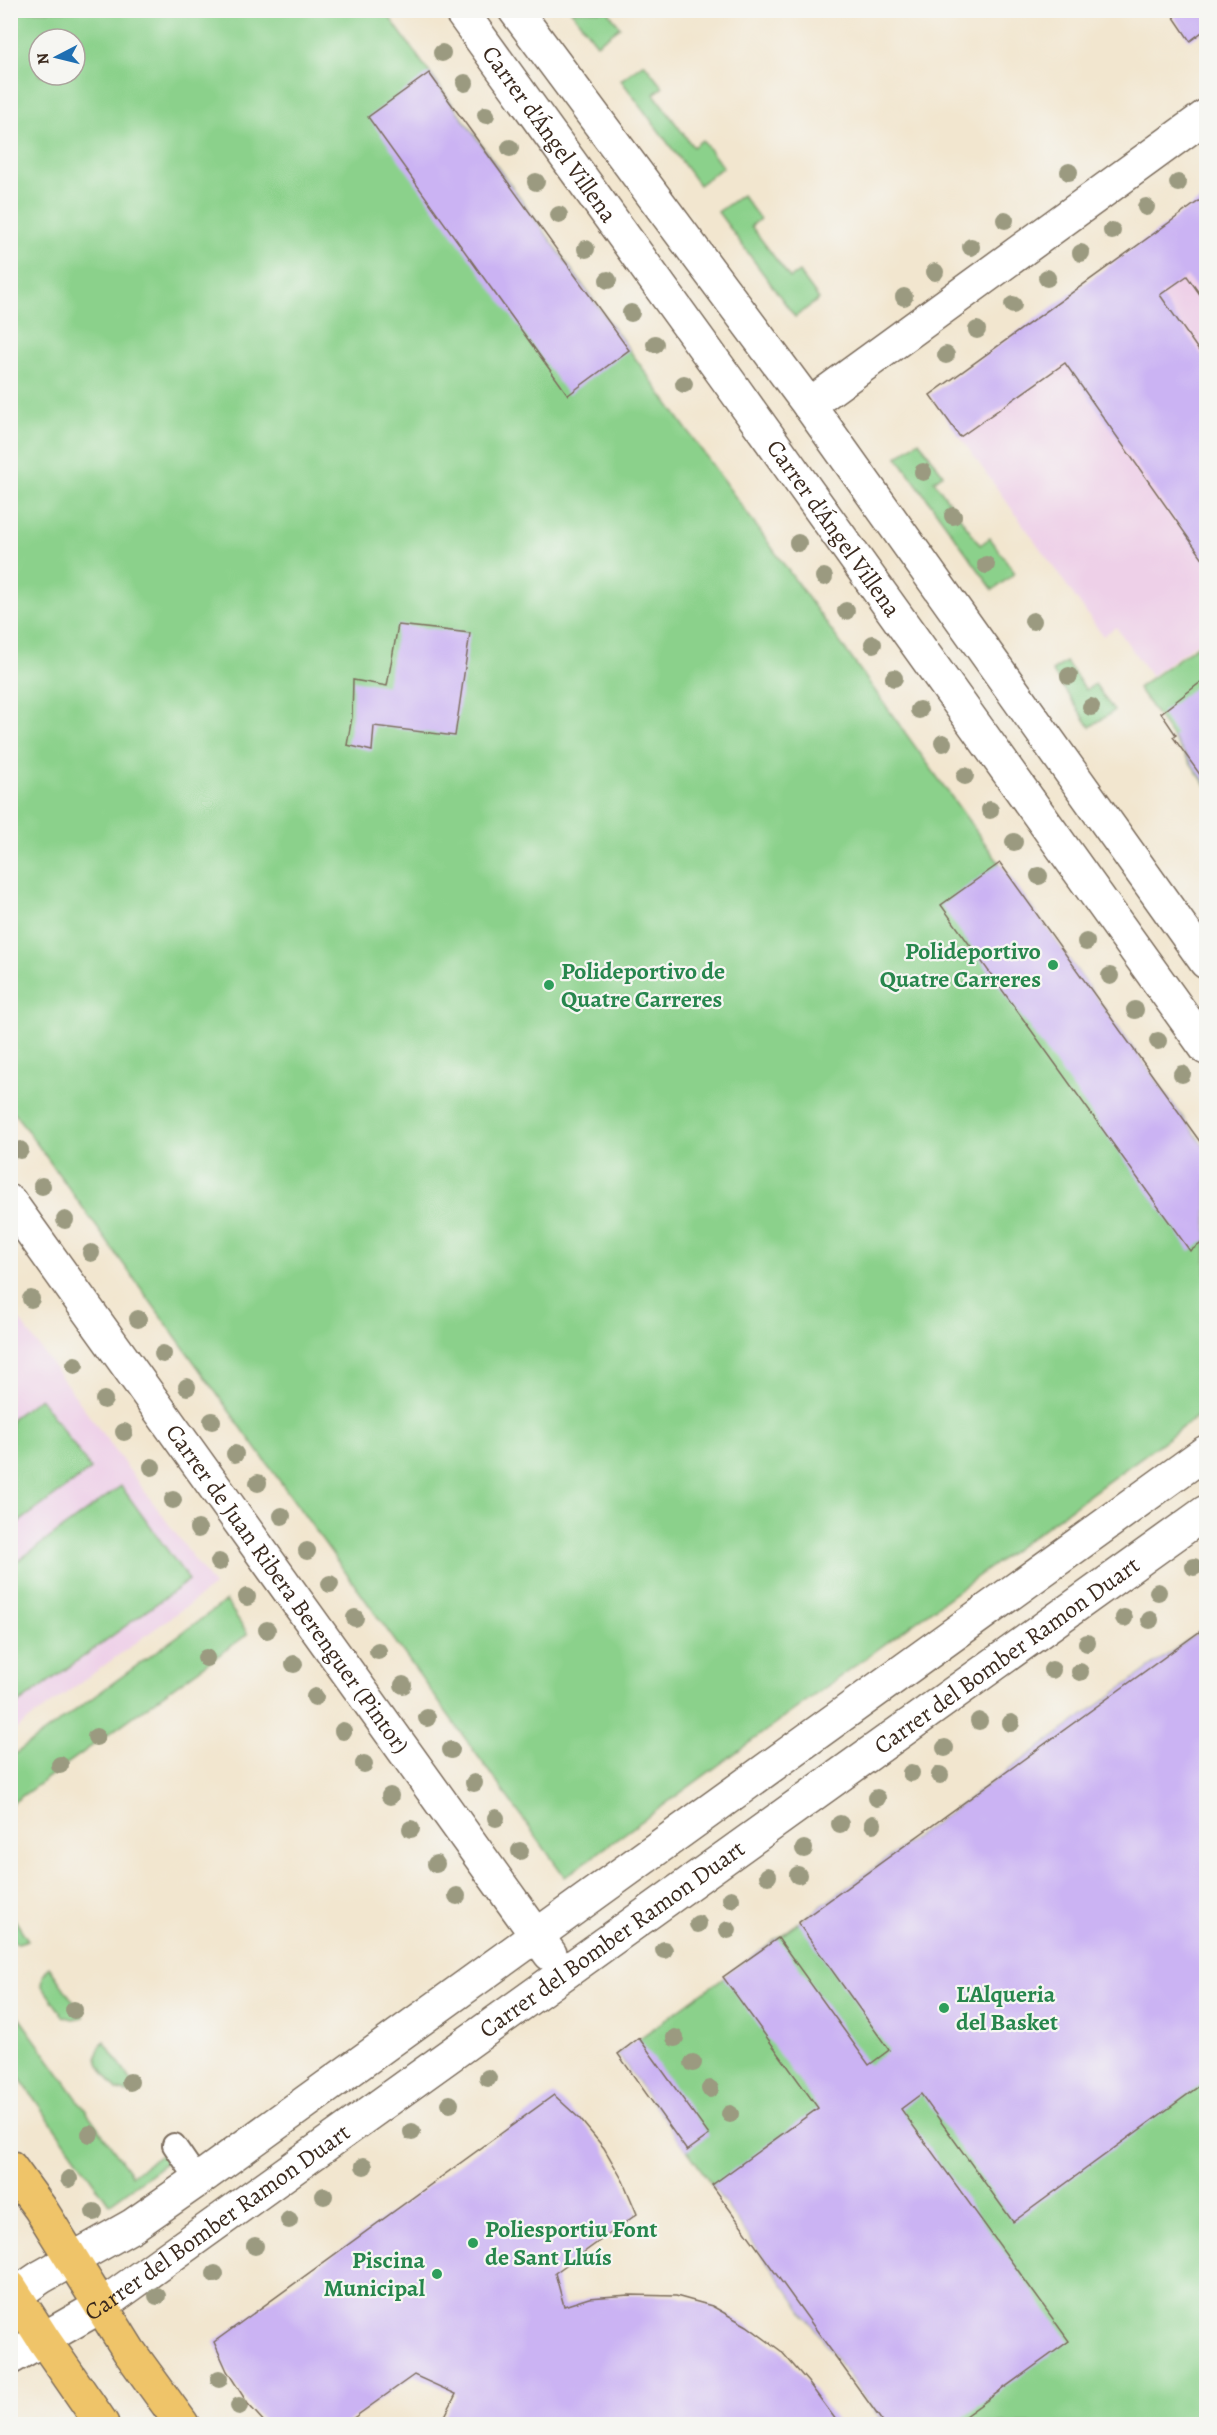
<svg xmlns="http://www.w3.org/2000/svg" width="1217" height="2435" font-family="Alegreya,serif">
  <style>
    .built { fill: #eed0e8 }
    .green { fill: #8bd18b; stroke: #637e54; stroke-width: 1.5; fill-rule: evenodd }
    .building { fill: #cbb3f3 }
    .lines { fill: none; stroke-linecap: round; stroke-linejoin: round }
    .lane-casing { stroke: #7b6c5c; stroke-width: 26 }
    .street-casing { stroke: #7b6c5c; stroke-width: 36 }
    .primary-casing { stroke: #7b6c5c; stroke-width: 36 }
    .lane { stroke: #fff; stroke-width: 22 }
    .street { stroke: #fff; stroke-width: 33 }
    .primary { stroke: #efc469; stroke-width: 33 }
    .tree { fill: #9b9a80 }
    .leisure-dot { fill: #2e9e5b; stroke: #f6f6f2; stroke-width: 2 }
    .labels { text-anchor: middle; stroke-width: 4.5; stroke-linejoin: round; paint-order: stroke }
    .street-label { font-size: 24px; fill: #3b2a1e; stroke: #f6f6f2 }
    .leisure-label { font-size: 24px; font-weight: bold; fill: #27864d; stroke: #f6f6f2; text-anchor: start }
  </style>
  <rect width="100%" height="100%" fill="#f6f6f2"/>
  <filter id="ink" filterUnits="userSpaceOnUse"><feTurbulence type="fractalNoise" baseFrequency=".0167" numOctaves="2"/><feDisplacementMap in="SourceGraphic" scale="12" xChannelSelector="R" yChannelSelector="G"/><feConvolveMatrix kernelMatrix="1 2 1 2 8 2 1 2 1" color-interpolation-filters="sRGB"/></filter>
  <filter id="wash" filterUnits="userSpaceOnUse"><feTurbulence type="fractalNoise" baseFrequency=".008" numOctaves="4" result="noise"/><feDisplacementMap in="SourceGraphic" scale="24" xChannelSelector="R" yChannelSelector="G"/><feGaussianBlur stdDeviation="1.35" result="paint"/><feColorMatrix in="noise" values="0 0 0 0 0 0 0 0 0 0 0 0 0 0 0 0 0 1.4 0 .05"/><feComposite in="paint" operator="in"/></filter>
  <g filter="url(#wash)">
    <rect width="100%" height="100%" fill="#f2e6cf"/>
    <!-- built -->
    <g class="built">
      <polygon points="1206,196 1206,636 1151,676 1116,627 1103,636 930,395"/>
      <polygon points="10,1307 214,1586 11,1733 10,1733"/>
    </g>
    <!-- green -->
    <g class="green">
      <path d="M11 11H385L1206 1150V1410L565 1877 11 1108ZM39 39H75V75H39Z"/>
      <polygon points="571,11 608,11 620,27 597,44"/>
      <polygon points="644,63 663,87 654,94 693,147 702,140 723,167 699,185 621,80"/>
      <polygon points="742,195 760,219 751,226 790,278 799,272 819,299 795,317 718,212"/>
      <polygon points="919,441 943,474 934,481 980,545 990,538 1015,573 993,590 897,457"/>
      <polygon points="1206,639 1206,785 1138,688"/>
      <polygon points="1066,662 1086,690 1095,684 1114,711 1090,727 1052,671"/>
      <polygon points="40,1398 91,1469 11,1528 11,1419"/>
      <polygon points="121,1486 189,1580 11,1709 11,1566"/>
      <polygon points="226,1601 248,1634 11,1804 11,1757"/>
      <polygon points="1206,1627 1206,2424 884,2424 618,2054"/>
      <polygon points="11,1914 28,1940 18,1943 11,1941"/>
      <polygon points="49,1967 84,2017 73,2019 63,2016 42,1986 43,1976"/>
      <polygon points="10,2005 132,2175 162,2154 167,2162 109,2204 11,2066"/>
      <path d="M104 2041 139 2091 127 2092 117 2090C105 2073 87 2060 104 2041Z"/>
    </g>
    <g id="blocks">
      <!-- building -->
      <g class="building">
        <polygon points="1169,10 1206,10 1206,29 1190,41"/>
        <polygon points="429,73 629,350 568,395 368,117"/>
        <polygon points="1206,196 1206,303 1187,276 1160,295 1206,361 1206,563 1065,363 960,437 930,395"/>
        <polygon points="398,625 470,633 455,736 374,726 372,751 347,745 352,717 353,680 387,686"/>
        <polygon points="1206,678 1206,783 1173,737 1176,735 1161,713"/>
        <polygon points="1000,863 1206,1150 1206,1240 1190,1251 941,905"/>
        <polygon points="1206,1627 1206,2081 1013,2222 921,2094 901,2109 1069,2341 954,2424 884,2424 712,2185 818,2108 723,1977 778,1938 869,2065 889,2050 798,1923"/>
        <polygon points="639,2038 709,2135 687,2151 618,2054"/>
        <polygon points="554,2095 580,2119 604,2148 623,2181 637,2214 555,2273 564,2306 589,2298 629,2295 676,2296 712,2306 747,2326 781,2351 808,2382 839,2424 441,2424 456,2394 414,2375 345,2424 266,2424 248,2404 227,2371 214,2342"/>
      </g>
    </g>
  </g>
  <g filter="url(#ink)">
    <use href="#blocks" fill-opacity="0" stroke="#7b6c5c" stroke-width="1.5"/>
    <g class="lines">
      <defs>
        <polyline id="lane" points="174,2145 198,2180"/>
        <g id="street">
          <path id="s1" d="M460 10 732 386 1206 1048"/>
          <polyline points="515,10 809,405 1206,962"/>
          <polyline points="809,405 1206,116"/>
          <path id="s2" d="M10 1202 550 1954"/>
          <polyline points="10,2298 41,2277 132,2226 198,2180 1206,1452"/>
          <path id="s3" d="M10 2358 101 2306 1206 1512"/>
        </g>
        <g id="primary">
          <polyline points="10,2167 40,2208 129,2351 182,2424"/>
          <polyline points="10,2287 44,2340 102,2424"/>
        </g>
      </defs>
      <!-- lane casing -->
      <use href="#lane" class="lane-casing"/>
      <!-- street casing -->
      <use href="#street" class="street-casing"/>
      <!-- primary casing -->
      <use href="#primary" class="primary-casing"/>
      <!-- lane -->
      <use href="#lane" class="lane"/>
      <!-- street -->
      <use href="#street" class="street"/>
      <!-- primary -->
      <use href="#primary" class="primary"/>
    </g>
    <!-- trees -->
    <g class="tree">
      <circle cx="442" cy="53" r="9"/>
      <circle cx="465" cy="83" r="9"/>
      <circle cx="486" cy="115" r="9"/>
      <circle cx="510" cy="148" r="9"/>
      <circle cx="1069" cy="172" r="9"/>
      <circle cx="536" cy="182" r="9"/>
      <circle cx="1178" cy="183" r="9"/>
      <circle cx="1146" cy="207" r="9"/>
      <circle cx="559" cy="215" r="9"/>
      <circle cx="1005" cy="220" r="9"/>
      <circle cx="1112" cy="231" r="9"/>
      <circle cx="971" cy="247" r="9"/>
      <circle cx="586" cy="249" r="9"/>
      <circle cx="1081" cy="253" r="9"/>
      <circle cx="935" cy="272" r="9"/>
      <circle cx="1047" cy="278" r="9"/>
      <circle cx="608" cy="280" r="9"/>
      <circle cx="904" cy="297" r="9"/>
      <circle cx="1013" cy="305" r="9"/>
      <circle cx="631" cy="313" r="9"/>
      <circle cx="977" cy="330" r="9"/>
      <circle cx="655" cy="344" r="9"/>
      <circle cx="946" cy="355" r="9"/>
      <circle cx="684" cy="384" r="9"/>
      <circle cx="923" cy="472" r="9"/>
      <circle cx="953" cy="516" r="9"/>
      <circle cx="798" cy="543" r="9"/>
      <circle cx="986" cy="565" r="9"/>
      <circle cx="824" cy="577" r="9"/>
      <circle cx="846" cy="611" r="9"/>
      <circle cx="1033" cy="621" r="9"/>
      <circle cx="873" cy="644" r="9"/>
      <circle cx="1069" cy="676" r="9"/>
      <circle cx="894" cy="678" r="9"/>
      <circle cx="1091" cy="707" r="9"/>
      <circle cx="919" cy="710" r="9"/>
      <circle cx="943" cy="743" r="9"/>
      <circle cx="965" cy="776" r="9"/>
      <circle cx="990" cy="810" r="9"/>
      <circle cx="1014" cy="842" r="9"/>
      <circle cx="1039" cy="876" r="9"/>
      <circle cx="1086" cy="942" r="9"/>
      <circle cx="1110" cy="976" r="9"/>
      <circle cx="1135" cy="1010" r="9"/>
      <circle cx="1158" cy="1041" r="9"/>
      <circle cx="1182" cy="1074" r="9"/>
      <circle cx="20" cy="1150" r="9"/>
      <circle cx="42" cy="1186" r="9"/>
      <circle cx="65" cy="1220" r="9"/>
      <circle cx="91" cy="1253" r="9"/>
      <circle cx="31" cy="1299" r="9"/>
      <circle cx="138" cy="1319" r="9"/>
      <circle cx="163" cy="1354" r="9"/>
      <circle cx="75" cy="1365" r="9"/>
      <circle cx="187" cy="1387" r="9"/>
      <circle cx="104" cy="1400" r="9"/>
      <circle cx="212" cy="1421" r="9"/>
      <circle cx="124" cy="1432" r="9"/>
      <circle cx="235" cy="1454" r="9"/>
      <circle cx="152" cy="1467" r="9"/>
      <circle cx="258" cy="1483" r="9"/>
      <circle cx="173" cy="1500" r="9"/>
      <circle cx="282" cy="1516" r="9"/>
      <circle cx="198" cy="1529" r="9"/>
      <circle cx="307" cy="1551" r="9"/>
      <circle cx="219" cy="1562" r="9"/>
      <circle cx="1194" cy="1567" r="9"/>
      <circle cx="330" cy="1584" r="9"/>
      <circle cx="1158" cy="1592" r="9"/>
      <circle cx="247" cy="1597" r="9"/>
      <circle cx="355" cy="1618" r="9"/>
      <circle cx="1124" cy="1618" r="9"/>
      <circle cx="1150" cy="1620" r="9"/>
      <circle cx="267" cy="1630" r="9"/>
      <circle cx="1087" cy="1643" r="9"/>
      <circle cx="378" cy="1651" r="9"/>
      <circle cx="206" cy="1658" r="9"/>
      <circle cx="294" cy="1664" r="9"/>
      <circle cx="1052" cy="1670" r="9"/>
      <circle cx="1080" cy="1672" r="9"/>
      <circle cx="403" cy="1685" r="9"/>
      <circle cx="315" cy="1697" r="9"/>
      <circle cx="427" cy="1718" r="9"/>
      <circle cx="979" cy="1721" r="9"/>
      <circle cx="1011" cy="1723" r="9"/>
      <circle cx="343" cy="1731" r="9"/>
      <circle cx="96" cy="1737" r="9"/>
      <circle cx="945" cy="1748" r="9"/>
      <circle cx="451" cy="1750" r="9"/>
      <circle cx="364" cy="1764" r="9"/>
      <circle cx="60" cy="1765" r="9"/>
      <circle cx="911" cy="1773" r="9"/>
      <circle cx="940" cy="1775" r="9"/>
      <circle cx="474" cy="1783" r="9"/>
      <circle cx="390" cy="1796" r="9"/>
      <circle cx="877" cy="1798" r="9"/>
      <circle cx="496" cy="1818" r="9"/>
      <circle cx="840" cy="1824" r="9"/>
      <circle cx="873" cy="1824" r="9"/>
      <circle cx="411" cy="1829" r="9"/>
      <circle cx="804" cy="1849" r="9"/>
      <circle cx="520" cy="1851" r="9"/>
      <circle cx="436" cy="1864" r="9"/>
      <circle cx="798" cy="1875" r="9"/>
      <circle cx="768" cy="1876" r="9"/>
      <circle cx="457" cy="1896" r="9"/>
      <circle cx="731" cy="1899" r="9"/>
      <circle cx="698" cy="1924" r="9"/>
      <circle cx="728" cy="1930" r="9"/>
      <circle cx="664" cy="1950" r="9"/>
      <circle cx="74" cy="2010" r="9"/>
      <circle cx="675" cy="2038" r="9"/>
      <circle cx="693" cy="2063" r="9"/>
      <circle cx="488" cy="2078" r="9"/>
      <circle cx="130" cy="2082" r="9"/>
      <circle cx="710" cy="2089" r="9"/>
      <circle cx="450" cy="2104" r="9"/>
      <circle cx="730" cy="2114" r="9"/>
      <circle cx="412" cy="2132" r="9"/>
      <circle cx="90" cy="2134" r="9"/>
      <circle cx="364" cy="2166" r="9"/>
      <circle cx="69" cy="2179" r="9"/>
      <circle cx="324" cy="2196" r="9"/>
      <circle cx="94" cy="2212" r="9"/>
      <circle cx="289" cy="2220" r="9"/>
      <circle cx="255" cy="2246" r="9"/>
      <circle cx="215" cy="2274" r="9"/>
      <circle cx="157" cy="2296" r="9"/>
      <circle cx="219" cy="2379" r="9"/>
      <circle cx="239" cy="2406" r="9"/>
    </g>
  </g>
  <!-- markers -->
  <g class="leisure-dot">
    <circle cx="1053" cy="965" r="6"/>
    <circle cx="549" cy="985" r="6"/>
    <circle cx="944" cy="2008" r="6"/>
    <circle cx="473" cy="2243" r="6"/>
    <circle cx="437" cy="2274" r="6"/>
  </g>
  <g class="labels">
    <!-- street labels -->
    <g class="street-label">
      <text dy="8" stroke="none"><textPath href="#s1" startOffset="153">Carrer d'Ángel Villena</textPath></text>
      <text dy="8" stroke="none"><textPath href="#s1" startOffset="639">Carrer d'Ángel Villena</textPath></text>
      <text dy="8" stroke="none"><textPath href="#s2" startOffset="476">Carrer de Juan Ribera Berenguer (Pintor)</textPath></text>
      <text dy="8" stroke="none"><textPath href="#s3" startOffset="1220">Carrer del Bomber Ramon Duart</textPath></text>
      <text dy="8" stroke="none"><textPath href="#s3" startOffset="734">Carrer del Bomber Ramon Duart</textPath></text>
      <text dy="8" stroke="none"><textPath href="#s3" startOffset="248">Carrer del Bomber Ramon Duart</textPath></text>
    </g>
    <!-- leisure labels -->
    <g class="leisure-label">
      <text x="1041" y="959" text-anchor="end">Polideportivo<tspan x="1041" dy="28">Quatre Carreres</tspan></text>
      <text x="561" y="979">Polideportivo de<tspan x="561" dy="28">Quatre Carreres</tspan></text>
      <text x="956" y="2002">L'Alqueria<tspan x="956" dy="28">del Basket</tspan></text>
      <text x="485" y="2237">Poliesportiu Font<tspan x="485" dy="28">de Sant Lluís</tspan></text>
      <text x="425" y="2268" text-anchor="end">Piscina<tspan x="425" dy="28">Municipal</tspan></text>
    </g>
  </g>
  <!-- margin -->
  <rect width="1217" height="2435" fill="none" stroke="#f6f6f2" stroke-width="36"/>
  <!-- north arrow -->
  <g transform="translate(57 57) rotate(263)"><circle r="28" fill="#f6f6f2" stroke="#aba49d" stroke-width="1.5"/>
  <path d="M0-4.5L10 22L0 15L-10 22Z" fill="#1f6fb2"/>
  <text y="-9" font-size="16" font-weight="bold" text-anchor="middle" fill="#3b2a1e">N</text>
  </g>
</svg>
